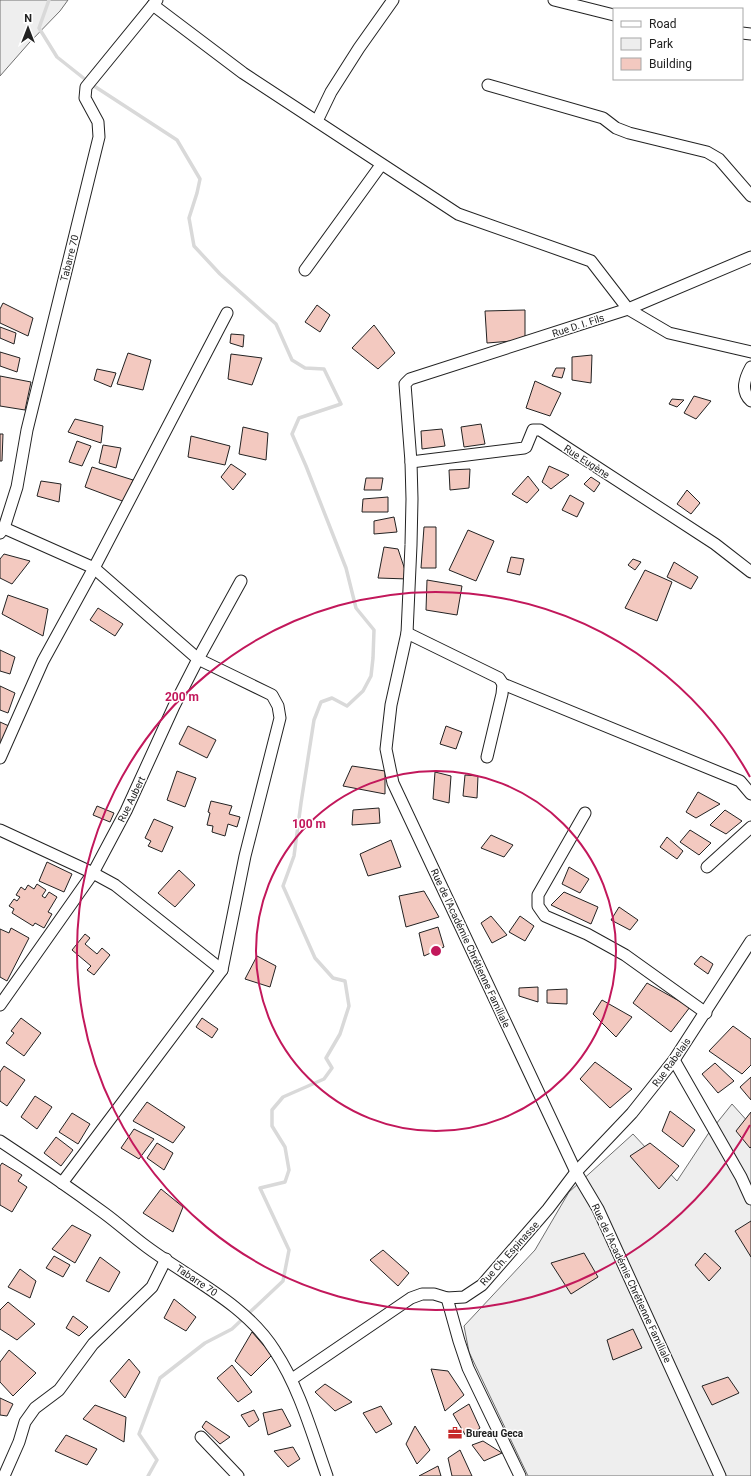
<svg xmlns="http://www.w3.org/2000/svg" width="751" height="1476" font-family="Roboto,sans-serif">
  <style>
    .green { fill: #eee; stroke: #6f6f6f }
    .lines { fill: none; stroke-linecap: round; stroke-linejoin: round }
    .stream { stroke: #d9d9d9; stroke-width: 3.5 }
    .building { fill: #f3c9c0; stroke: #222 }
    .minor-casing { stroke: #222; stroke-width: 13 }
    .minor { stroke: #fff; stroke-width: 11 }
    .ring { fill: none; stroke: #c2185b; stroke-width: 2 }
    .labels { text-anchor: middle; stroke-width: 3; stroke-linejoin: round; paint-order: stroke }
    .street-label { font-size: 10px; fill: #222; stroke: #fff }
    .poi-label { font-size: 10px; font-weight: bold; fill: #222; stroke: #fff; text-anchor: start }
    .centre { fill: #c2185b; stroke: #fff; stroke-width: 2 }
    .ring-label { font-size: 12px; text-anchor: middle; font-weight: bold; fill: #c2185b; stroke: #fff; stroke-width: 3; stroke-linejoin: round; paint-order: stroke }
  </style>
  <rect width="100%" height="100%" fill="#fff"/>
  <!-- green -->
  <g class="green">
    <polygon points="0,0 68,0 60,11 29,43 0,76"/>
    <polygon points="732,1104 750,1124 751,1123 751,1476 528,1476 469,1352 464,1326 535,1250 569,1192 633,1134 677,1181 708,1134"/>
  </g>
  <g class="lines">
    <!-- stream -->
    <polyline class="stream" points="49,0 39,28 57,57 91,84 177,140 200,179 197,193 189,218 194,246 220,274 276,324 292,360 305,368 324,369 341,404 299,418 292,434 306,466 346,568 356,608 374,630 373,658 371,676 363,691 347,706 332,698 321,702 314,720 301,803 294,856 283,886 315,958 333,978 345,981 349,1006 340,1034 326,1058 332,1068 324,1079 283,1097 272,1110 272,1126 285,1147 289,1170 285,1182 260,1188 289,1250 283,1281 232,1329 205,1343 160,1378 139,1434 157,1460 148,1476"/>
  </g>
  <!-- building -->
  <g class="building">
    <polygon points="3,303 33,318 28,336 0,323 0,309"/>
    <polygon points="317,305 330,315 320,332 305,322"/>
    <polygon points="525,310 525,340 487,343 485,311"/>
    <polygon points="374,325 395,353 378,369 352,348"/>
    <polygon points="0,327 16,333 14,344 0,338"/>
    <polygon points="231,334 244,335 243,347 230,343"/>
    <polygon points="0,352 20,358 17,372 0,366"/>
    <polygon points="128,353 151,360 143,390 117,384"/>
    <polygon points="231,354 262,358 252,385 228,379"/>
    <polygon points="592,355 591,383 572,380 572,357"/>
    <polygon points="556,368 565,368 562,378 552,376"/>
    <polygon points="97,369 116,373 111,387 94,380"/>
    <polygon points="0,376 31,382 25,410 0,406"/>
    <polygon points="535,381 561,393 550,416 526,408"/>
    <polygon points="694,396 711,401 696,419 684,413"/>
    <polygon points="672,399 684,400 677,407 669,404"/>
    <polygon points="75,419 103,426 101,443 68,432"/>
    <polygon points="481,424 485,444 464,447 461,427"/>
    <polygon points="243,427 268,433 266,460 239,454"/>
    <polygon points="442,429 445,446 422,449 421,431"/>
    <polygon points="0,434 3,434 2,461 0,461"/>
    <polygon points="191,436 230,446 225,465 188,457"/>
    <polygon points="77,441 91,446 82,466 69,462"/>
    <polygon points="103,445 121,448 116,468 99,463"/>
    <polygon points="231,464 246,474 233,490 221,477"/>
    <polygon points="549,466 569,475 551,489 542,482"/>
    <polygon points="92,467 133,480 125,502 85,487"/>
    <polygon points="470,469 469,488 450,490 449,470"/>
    <polygon points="528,476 539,490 527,503 512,494"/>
    <polygon points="591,477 600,483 594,492 584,484"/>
    <polygon points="366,478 383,478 381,490 364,490"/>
    <polygon points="41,481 61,484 59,502 37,496"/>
    <polygon points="687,490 700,503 691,514 677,504"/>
    <polygon points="570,495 584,503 577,517 562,510"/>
    <polygon points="388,497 388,512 362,512 363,499"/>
    <polygon points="394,517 397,532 374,534 374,521"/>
    <polygon points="424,527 436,527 436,568 421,568"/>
    <polygon points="468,530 494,541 476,581 449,570"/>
    <polygon points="384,547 398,549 408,579 378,578"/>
    <polygon points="4,554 30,561 12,584 0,578 0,559"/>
    <polygon points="511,557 524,559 520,575 507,572"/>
    <polygon points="633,559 641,562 635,570 628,565"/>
    <polygon points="674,562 698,577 691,589 667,577"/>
    <polygon points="645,570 672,582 657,621 625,608"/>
    <polygon points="427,580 462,586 457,615 426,610"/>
    <polygon points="8,595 48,609 43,636 2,614"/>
    <polygon points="98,608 123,624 115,636 90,620"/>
    <polygon points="0,650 15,657 10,674 0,671"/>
    <polygon points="0,686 15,693 8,713 0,710"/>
    <polygon points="0,722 9,726 0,746"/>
    <polygon points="188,726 216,740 207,758 179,744"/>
    <polygon points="446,726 462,732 456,749 440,744"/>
    <polygon points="352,766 385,771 385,794 343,786"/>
    <polygon points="177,771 196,778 185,807 167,800"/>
    <polygon points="435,772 451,776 449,803 433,799"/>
    <polygon points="465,775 478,776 477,798 463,796"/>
    <polygon points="698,792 720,804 696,818 686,812"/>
    <polygon points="211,801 232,806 229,814 240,817 237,827 228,824 225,836 212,832 213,826 207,825 210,813 208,812"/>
    <polygon points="97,806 114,813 110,822 93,815"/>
    <polygon points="379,808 380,823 352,825 353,810"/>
    <polygon points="725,810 742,821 726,834 710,825"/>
    <polygon points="154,819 173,827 162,852 148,846 151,841 145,838"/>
    <polygon points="690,830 711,843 699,855 680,842"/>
    <polygon points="491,835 513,845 504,857 481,848"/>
    <polygon points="667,837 683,851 677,859 660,847"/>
    <polygon points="391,840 401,867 368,876 360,854"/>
    <polygon points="47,862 72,874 64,892 39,881"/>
    <polygon points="569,867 589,879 580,893 562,884"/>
    <polygon points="179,870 195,885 175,907 158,893"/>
    <polygon points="37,884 46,890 42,896 45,898 49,892 57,897 48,912 52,914 44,928 35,923 33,926 12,913 14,909 9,906 14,899 17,901 20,897 16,895 21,887 25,890 28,885 34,889"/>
    <polygon points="424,891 439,917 406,927 399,896"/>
    <polygon points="564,892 598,907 591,924 551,905"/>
    <polygon points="619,907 638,920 630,930 611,920"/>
    <polygon points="491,916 507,935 492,943 481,923"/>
    <polygon points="520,916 534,926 525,941 509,932"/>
    <polygon points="438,927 444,947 424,956 419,933"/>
    <polygon points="11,928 29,938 7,981 0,977 0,929 9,933"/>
    <polygon points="85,934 90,938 85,944 97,954 102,948 110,955 94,975 87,970 91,966 72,950"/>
    <polygon points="257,956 276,966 270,987 245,979"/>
    <polygon points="701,956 713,964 708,974 694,964"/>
    <polygon points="647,983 690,1007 671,1032 633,1003"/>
    <polygon points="538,987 538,1002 519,996 519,988"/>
    <polygon points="567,989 567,1004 547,1003 547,990"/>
    <polygon points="602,1000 632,1017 616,1037 593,1014"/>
    <polygon points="21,1018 41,1033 24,1056 6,1043 14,1033 11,1031"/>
    <polygon points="202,1018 218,1029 212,1038 196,1027"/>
    <polygon points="733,1026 751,1039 751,1065 742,1074 709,1051"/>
    <polygon points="595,1062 632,1089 610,1108 580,1079"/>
    <polygon points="715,1063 734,1081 718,1093 702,1074"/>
    <polygon points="4,1066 25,1080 7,1106 0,1101 0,1072"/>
    <polygon points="751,1077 751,1100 740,1087"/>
    <polygon points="35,1096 52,1107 37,1129 21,1117"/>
    <polygon points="147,1102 185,1127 173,1143 133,1121"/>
    <polygon points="670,1111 695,1130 683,1147 662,1131"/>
    <polygon points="751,1112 751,1147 750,1148 736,1131"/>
    <polygon points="72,1113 90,1124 78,1144 59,1132"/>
    <polygon points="134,1129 154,1139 139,1159 121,1148"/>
    <polygon points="56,1137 73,1150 61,1166 44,1153"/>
    <polygon points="157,1143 173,1153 164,1170 147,1158"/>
    <polygon points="650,1143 679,1166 659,1189 630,1156"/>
    <polygon points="2,1163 22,1175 18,1181 27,1187 12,1212 0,1205 0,1166"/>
    <polygon points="161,1189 183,1207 173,1232 143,1213"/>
    <polygon points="751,1221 751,1257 735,1231"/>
    <polygon points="72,1225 91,1235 75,1263 52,1249"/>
    <polygon points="383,1250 409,1273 398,1286 370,1260"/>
    <polygon points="584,1253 598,1277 571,1294 551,1263"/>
    <polygon points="705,1253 721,1268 709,1281 695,1265"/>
    <polygon points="54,1256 70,1265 63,1277 46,1268"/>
    <polygon points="100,1257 120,1272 109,1292 86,1281"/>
    <polygon points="20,1269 36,1281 30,1298 8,1287"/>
    <polygon points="174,1299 196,1317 186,1331 164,1318"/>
    <polygon points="8,1302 35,1324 17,1340 0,1329 0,1310"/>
    <polygon points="73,1316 88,1327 79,1336 66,1328"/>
    <polygon points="633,1329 642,1348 613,1360 607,1340"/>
    <polygon points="252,1332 272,1355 251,1376 235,1361"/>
    <polygon points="9,1350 36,1373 13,1396 0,1382 0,1362"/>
    <polygon points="129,1359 140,1372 125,1398 110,1381"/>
    <polygon points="232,1365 252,1392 238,1402 217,1378"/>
    <polygon points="431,1369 448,1371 464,1395 445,1411"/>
    <polygon points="728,1377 739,1393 712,1405 702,1386"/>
    <polygon points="325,1384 352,1402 335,1411 315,1392"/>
    <polygon points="0,1398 13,1404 7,1416 0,1415"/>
    <polygon points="469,1404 480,1428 467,1438 453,1414"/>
    <polygon points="95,1405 126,1417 124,1442 83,1419"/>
    <polygon points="381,1406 392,1424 376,1433 363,1413"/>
    <polygon points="282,1409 291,1426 268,1435 263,1413"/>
    <polygon points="254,1410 259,1420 249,1427 241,1415"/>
    <polygon points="206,1421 230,1437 220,1444 202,1427"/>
    <polygon points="415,1426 430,1450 417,1464 406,1444"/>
    <polygon points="66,1435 97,1449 87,1465 55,1451"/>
    <polygon points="483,1441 502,1453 484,1461 472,1445"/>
    <polygon points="293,1447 300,1459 288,1467 274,1451"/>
    <polygon points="460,1450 472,1476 452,1476 448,1458"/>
    <polygon points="438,1466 441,1476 419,1476"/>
  </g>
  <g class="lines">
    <defs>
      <g id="minor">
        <polyline points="554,0 614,15"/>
        <polyline points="153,5 243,73 458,214 591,261 628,309 751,257"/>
        <polyline points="742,33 751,34"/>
        <polyline points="488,85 603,118 616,128 629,133 707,152 719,159 751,196"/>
        <polyline points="317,121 331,92 359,48 393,0"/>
        <polyline points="305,270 381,165"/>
        <path d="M751 367C745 378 740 391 751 401"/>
        <polyline points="411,462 524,448 526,447 533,430 540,430 715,544 751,572"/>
        <polyline points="4,528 94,568 198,659 272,695 278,706 280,718 245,856 222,970 62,1183"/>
        <polyline points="0,533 4,528 17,487 27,430 99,137 98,122 85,98 86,87 157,0"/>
        <polyline points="407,633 499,678 503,684 740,781 751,794"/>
        <polyline points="487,757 502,694 503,684"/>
        <polyline points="0,758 43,661 94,568 227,313"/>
        <polyline points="585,813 538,895 538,906 545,916 587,934 625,955 706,1013"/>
        <polyline points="0,830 93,873 115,885 222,970"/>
        <polyline points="707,867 751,827"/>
        <polyline points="0,1005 93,873 126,811 174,706 198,659 241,581"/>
        <polyline points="674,1060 741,1177 751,1199"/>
        <path d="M0 1141C35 1164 70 1188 104 1213 119 1224 132 1236 147 1247 190 1279 246 1304 275 1351 300 1389 312 1434 327 1476"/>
        <polyline points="447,1298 459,1341 468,1368 520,1476"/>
        <polyline points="292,1379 411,1298 422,1294 434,1294 447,1298 464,1297 482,1285 548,1209 576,1172 632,1113 674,1060 751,941"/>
        <polyline points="201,1437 238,1476"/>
        <polyline points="4,1476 19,1442 25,1422 35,1408 59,1390 93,1344 152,1287 166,1259"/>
        <polyline points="720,1476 598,1209 576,1172 393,783 386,749 391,705 407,633 411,545 412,499 411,462 405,384 410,379 628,309 669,333 751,352"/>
      </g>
    </defs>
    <!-- minor casing -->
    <use href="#minor" class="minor-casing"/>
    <!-- minor -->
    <use href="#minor" class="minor"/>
  </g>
  <!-- distance rings -->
  <g class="ring">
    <circle cx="436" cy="951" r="180"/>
    <path d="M750 1125A359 359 0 1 1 750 777"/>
  </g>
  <!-- icons -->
  <defs>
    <symbol id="office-bare" viewBox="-9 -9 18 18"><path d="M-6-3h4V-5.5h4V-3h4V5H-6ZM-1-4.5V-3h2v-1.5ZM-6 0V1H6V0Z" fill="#c62828" stroke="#fff" stroke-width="2.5" paint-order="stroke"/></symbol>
  </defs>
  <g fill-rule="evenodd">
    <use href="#office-bare" x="445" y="1423" width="20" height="20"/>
  </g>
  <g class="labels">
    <!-- street labels -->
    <g class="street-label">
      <text transform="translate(69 258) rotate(-76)" y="4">Tabarre 70</text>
      <text transform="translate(578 325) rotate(-18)" y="4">Rue D. I. Fils</text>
      <text transform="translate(587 461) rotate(33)" y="4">Rue Eugène</text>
      <text transform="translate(131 799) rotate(-64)" y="4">Rue Aubert</text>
      <text transform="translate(471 948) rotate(65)" y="4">Rue de l'Académie Chrétienne Familiale</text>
      <text transform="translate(671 1062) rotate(-54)" y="4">Rue Rabelais</text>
      <text transform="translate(509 1253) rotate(-48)" y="4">Rue Ch. Espinasse</text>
      <text transform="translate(197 1280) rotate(34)" y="4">Tabarre 70</text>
      <text transform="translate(632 1283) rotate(65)" y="4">Rue de l'Académie Chrétienne Familiale</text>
    </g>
    <!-- poi labels -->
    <g class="poi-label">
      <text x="466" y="1437">Bureau Geca</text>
    </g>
  </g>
  <circle cx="436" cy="951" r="6" class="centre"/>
  <g class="ring-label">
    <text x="182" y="701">200 m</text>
    <text x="309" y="828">100 m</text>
  </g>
  <!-- legend -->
  <rect x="613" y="8" width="130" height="72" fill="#ffffff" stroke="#a7a7a7"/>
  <rect x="621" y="21" width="20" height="6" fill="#ffffff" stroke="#a7a7a7"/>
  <text x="649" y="28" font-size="12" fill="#222222">Road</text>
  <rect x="621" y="38" width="20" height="12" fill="#eeeeee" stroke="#a7a7a7"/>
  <text x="649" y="48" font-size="12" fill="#222222">Park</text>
  <rect x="621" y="58" width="20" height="12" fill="#f3c9c0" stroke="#a7a7a7"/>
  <text x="649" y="68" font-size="12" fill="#222222">Building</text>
  <!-- north arrow -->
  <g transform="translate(28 28)" stroke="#ffffff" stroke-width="3" paint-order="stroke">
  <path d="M0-3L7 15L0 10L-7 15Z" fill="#222222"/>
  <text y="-6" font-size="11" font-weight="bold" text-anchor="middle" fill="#222222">N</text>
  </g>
</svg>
